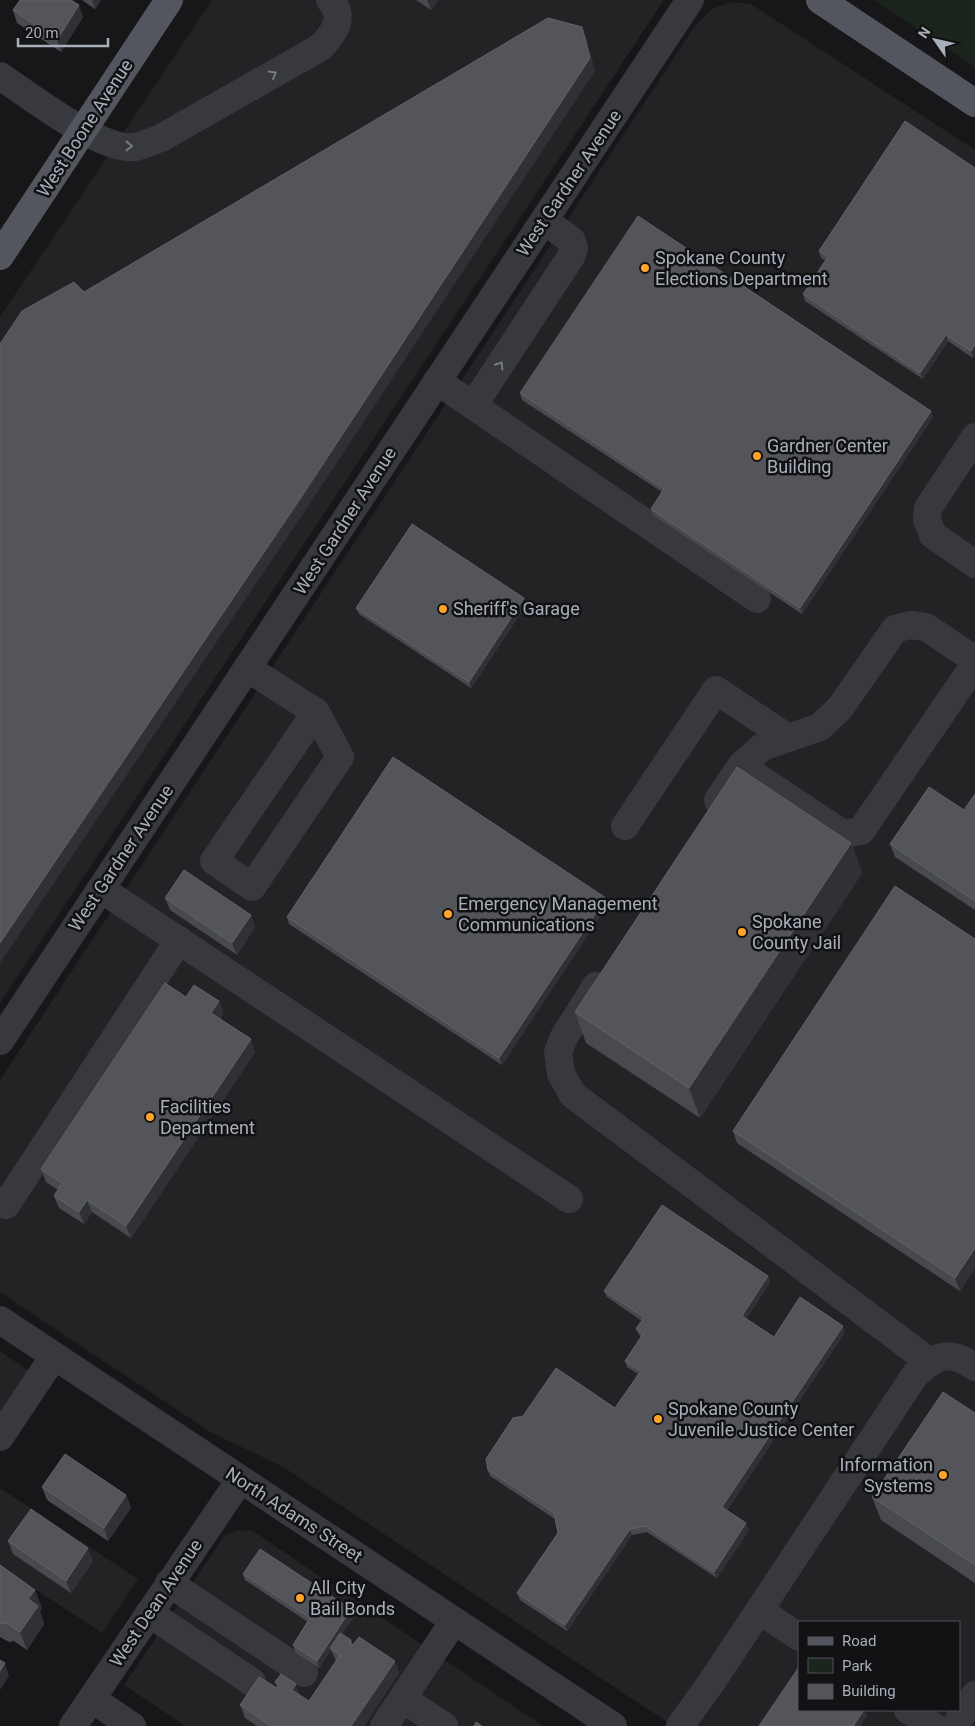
<svg xmlns="http://www.w3.org/2000/svg" width="975" height="1726" font-family="Roboto,sans-serif">
  <style>
    .built { fill: #232326; fill-rule: evenodd }
    .green { fill: #1c251d }
    .lines { fill: none; stroke-linecap: round; stroke-linejoin: round }
    .minor { stroke: #38393e; stroke-width: 28 }
    .major { stroke: #53565e; stroke-width: 28 }
    .wall { fill: #484a4e }
    .shaded-wall { fill: #303134 }
    .building { fill: #53555a; stroke: #606369 }
    .oneway { stroke: #767a82 }
    .poi-dot { fill: #ffa329; stroke: #121214; stroke-width: 2 }
    .labels { text-anchor: middle; stroke-width: 5; stroke-linejoin: round; paint-order: stroke }
    .street-label { font-size: 18px; fill: #a8afba; stroke: #121214 }
    .poi-label { font-size: 18px; fill: #a8afba; stroke: #121214; text-anchor: start }
  </style>
  <rect width="100%" height="100%" fill="#171719"/>
  <!-- built -->
  <g class="built">
    <polygon points="212,0 664,0 0,1003 0,317"/>
    <path d="M731 2 751 4 975 150V1726H673L283 1467 212 1433 0 1292V1080L695 26 712 9ZM799 1622H959V1710H799Z"/>
    <polygon points="0,1351 29,1371 0,1415"/>
    <polygon points="0,1488 138,1579 102,1633 0,1566"/>
    <polygon points="237,1530 253,1531 543,1726 185,1726 124,1685 224,1536"/>
  </g>
  <!-- green -->
  <polygon class="green" points="874,0 975,0 975,67"/>
  <g class="lines">
    <!-- minor -->
    <g class="minor">
      <path d="M0 76C29 95 102 152 135 147 144 145 153 141 161 138L321 47C334 33 346 18 330 0"/>
      <polyline points="437,381 757,599"/>
      <polyline points="473,406 572,255 574,248 572,241 544,220"/>
      <polyline points="975,437 928,508 927,520 933,535 975,564"/>
      <polyline points="247,668 316,712 214,861 252,887 340,757 316,712"/>
      <polyline points="741,766 843,834 861,831 975,664"/>
      <polyline points="718,800 741,766 762,747 820,727 840,708 895,629 910,625 926,627 975,660"/>
      <polyline points="625,826 716,690 788,738"/>
      <polyline points="101,889 569,1199"/>
      <polyline points="596,986 564,1037 558,1052 561,1074 573,1095 930,1362"/>
      <polyline points="0,1041 690,0"/>
      <polyline points="0,1201 6,1205 179,940"/>
      <polyline points="0,1320 613,1726"/>
      <polyline points="0,1437 54,1356"/>
      <polyline points="169,1583 304,1673"/>
      <polyline points="759,1610 799,1637"/>
      <polyline points="149,1613 252,1682"/>
      <polyline points="92,1699 132,1726"/>
      <polyline points="403,1699 444,1726"/>
      <polyline points="908,1710 933,1726"/>
      <polyline points="73,1726 240,1480"/>
      <polyline points="384,1726 454,1621"/>
      <path d="M680 1726 711 1683 915 1375C937 1355 948 1349 975 1367"/>
      <polyline points="955,1726 975,1695"/>
    </g>
    <!-- major -->
    <g class="major">
      <polyline points="820,0 975,103"/>
      <polyline points="0,256 169,0"/>
    </g>
  </g>
  <!-- wall -->
  <g class="wall">
    <polygon points="82,0 101,0 95,9"/>
    <polygon points="416,0 438,0 431,10"/>
    <polygon points="13,10 83,17 61,52 17,23"/>
    <polygon points="975,168 975,355 973,358 948,341 923,379 805,301 803,294 825,260 821,258 819,251"/>
    <polygon points="520,393 931,411 933,417 802,614 653,515 651,509 662,492 522,400"/>
    <polygon points="524,598 526,605 471,688 359,614 356,608"/>
    <polygon points="975,794 975,910 895,857 890,844 964,810"/>
    <polygon points="851,843 862,873 700,1118 586,1043 575,1012"/>
    <polygon points="165,898 251,915 255,927 237,955 170,910"/>
    <polygon points="606,898 608,904 502,1065 289,924 287,917"/>
    <polygon points="975,939 975,1268 960,1291 737,1143 733,1131"/>
    <polygon points="186,997 219,1001 223,1013 220,1019 255,1052 131,1238 92,1212 84,1224 59,1208 54,1196 58,1190 46,1182 41,1169"/>
    <polygon points="768,1276 770,1282 746,1319 774,1337 845,1332 727,1510 749,1530 717,1578 647,1532 632,1535 567,1631 520,1600 517,1593 558,1533 555,1519 490,1476 488,1470 615,1408 638,1374 627,1367 625,1361 641,1337 639,1335 636,1329 642,1321 607,1297 604,1291"/>
    <polygon points="975,1413 975,1583 881,1520 872,1497"/>
    <polygon points="42,1487 126,1495 131,1508 108,1541 47,1500"/>
    <polygon points="8,1541 93,1561 71,1593 13,1554"/>
    <polygon points="0,1565 42,1608 40,1611 44,1624 27,1650 14,1641 9,1642 0,1637"/>
    <polygon points="243,1574 354,1616 342,1634 351,1640 353,1645 399,1673 364,1726 257,1726 245,1718 240,1705 277,1688 277,1687 275,1682 300,1696 309,1701 336,1661 331,1650 319,1668 295,1652 293,1645 308,1622 245,1580"/>
  </g>
  <!-- shaded-wall -->
  <g class="shaded-wall">
    <polygon points="92,0 101,0 95,9"/>
    <polygon points="427,0 438,0 431,10"/>
    <polygon points="79,5 83,17 61,52 57,40"/>
    <polygon points="582,27 587,40 595,71 305,511 0,963 0,943"/>
    <polygon points="946,335 948,341 923,379 920,373"/>
    <polygon points="975,345 975,355 973,358 971,351"/>
    <polygon points="931,411 933,417 802,614 800,608"/>
    <polygon points="524,598 526,605 471,688 469,682"/>
    <polygon points="851,843 862,873 700,1118 689,1088"/>
    <polygon points="606,898 608,904 502,1065 499,1058"/>
    <polygon points="251,915 255,927 237,955 232,943"/>
    <polygon points="219,1001 223,1013 215,1025 211,1013"/>
    <polygon points="251,1039 255,1052 131,1238 126,1226"/>
    <polygon points="87,1200 92,1212 84,1224 79,1212"/>
    <polygon points="975,1248 975,1268 960,1291 955,1278"/>
    <polygon points="768,1276 770,1282 744,1322 742,1316"/>
    <polygon points="843,1326 845,1332 724,1514 722,1507"/>
    <polygon points="126,1495 131,1508 108,1541 104,1528"/>
    <polygon points="746,1523 749,1530 717,1578 714,1572"/>
    <polygon points="630,1529 632,1535 567,1631 565,1625"/>
    <polygon points="88,1548 93,1561 71,1593 66,1581"/>
    <polygon points="35,1590 42,1608 40,1611 44,1624 27,1650 20,1632 28,1599"/>
    <polygon points="351,1609 354,1616 332,1649 330,1648 331,1650 319,1668 317,1661"/>
    <polygon points="395,1661 399,1673 364,1726 351,1726"/>
    <polygon points="5,1663 9,1676 0,1690 0,1671"/>
    <polygon points="296,1684 300,1696 292,1690"/>
    <polygon points="865,1710 867,1716 860,1726 854,1726"/>
  </g>
  <!-- building -->
  <g class="building">
    <polygon points="20,0 71,0 79,5 57,40 13,10"/>
    <polygon points="548,18 582,27 590,58 300,499 0,943 0,344 22,311 74,282 84,292"/>
    <polygon points="905,121 975,168 975,345 971,351 946,335 920,373 803,294 828,257 819,251"/>
    <polygon points="638,216 931,411 800,608 651,509 664,489 520,393"/>
    <polygon points="412,524 524,598 469,682 356,608"/>
    <polygon points="393,757 606,898 499,1058 287,917"/>
    <polygon points="737,767 851,843 689,1088 575,1012"/>
    <polygon points="929,787 964,810 975,794 975,901 890,844"/>
    <polygon points="184,870 251,915 232,943 165,898"/>
    <polygon points="895,886 975,939 975,1248 955,1278 733,1131"/>
    <polygon points="165,983 186,997 194,985 219,1001 211,1013 251,1039 126,1226 87,1200 79,1212 54,1196 62,1183 41,1169"/>
    <polygon points="662,1205 768,1276 742,1316 774,1337 800,1297 843,1326 722,1507 746,1523 714,1572 645,1526 630,1529 565,1625 517,1593 558,1533 554,1513 488,1470 486,1459 513,1418 523,1416 556,1368 615,1408 641,1371 625,1361 643,1334 636,1329 644,1317 604,1291"/>
    <polygon points="943,1392 975,1413 975,1565 872,1497"/>
    <polygon points="65,1454 126,1495 104,1528 42,1487"/>
    <polygon points="31,1509 88,1548 66,1581 8,1541"/>
    <polygon points="260,1549 351,1609 317,1661 293,1645 310,1618 243,1574"/>
    <polygon points="0,1565 35,1590 28,1599 38,1606 20,1632 7,1623 2,1624 0,1622"/>
    <polygon points="340,1633 351,1640 350,1643 353,1645 359,1637 395,1661 351,1726 271,1726 240,1705 259,1677 277,1688 279,1685 275,1682 281,1674 296,1684 292,1690 309,1701 340,1655 330,1648"/>
    <polygon points="0,1660 5,1663 0,1671"/>
    <polygon points="799,1667 799,1710 864,1710 854,1725 855,1726 759,1726"/>
    <polygon points="476,1722 482,1726 474,1726"/>
  </g>
  <!-- one-way arrows -->
  <defs><path id="oneway-chevron" d="M-2-3.5L2.5 0L-2 3.5" fill="none" stroke-width="1.6" stroke-linecap="round" stroke-linejoin="round" transform="scale(1.25)"/></defs>
  <g class="oneway">
    <use href="#oneway-chevron" transform="translate(273 74) rotate(-30)"/>
    <use href="#oneway-chevron" transform="translate(129 146)"/>
    <use href="#oneway-chevron" transform="translate(500 365) rotate(-57)"/>
  </g>
  <!-- markers -->
  <g class="poi-dot">
    <circle cx="645" cy="268" r="5"/>
    <circle cx="757" cy="456" r="5"/>
    <circle cx="443" cy="609" r="5"/>
    <circle cx="448" cy="914" r="5"/>
    <circle cx="742" cy="932" r="5"/>
    <circle cx="150" cy="1117" r="5"/>
    <circle cx="658" cy="1419" r="5"/>
    <circle cx="943" cy="1475" r="5"/>
    <circle cx="300" cy="1598" r="5"/>
  </g>
  <g class="labels">
    <!-- street labels -->
    <g class="street-label">
      <text transform="translate(85 128) rotate(-57)" y="6">West Boone Avenue</text>
      <text transform="translate(569 183) rotate(-56)" y="6">West Gardner Avenue</text>
      <text transform="translate(345 521) rotate(-57)" y="6">West Gardner Avenue</text>
      <text transform="translate(121 858) rotate(-56)" y="6">West Gardner Avenue</text>
      <text transform="translate(294 1515) rotate(33)" y="6">North Adams Street</text>
      <text transform="translate(156 1603) rotate(-56)" y="6">West Dean Avenue</text>
    </g>
    <!-- poi labels -->
    <g class="poi-label">
      <text x="655" y="264">Spokane County<tspan x="655" dy="21">Elections Department</tspan></text>
      <text x="767" y="452">Gardner Center<tspan x="767" dy="21">Building</tspan></text>
      <text x="453" y="615">Sheriff's Garage</text>
      <text x="458" y="910">Emergency Management<tspan x="458" dy="21">Communications</tspan></text>
      <text x="752" y="928">Spokane<tspan x="752" dy="21">County Jail</tspan></text>
      <text x="160" y="1113">Facilities<tspan x="160" dy="21">Department</tspan></text>
      <text x="668" y="1415">Spokane County<tspan x="668" dy="21">Juvenile Justice Center</tspan></text>
      <text x="933" y="1471" text-anchor="end">Information<tspan x="933" dy="21">Systems</tspan></text>
      <text x="310" y="1594">All City<tspan x="310" dy="21">Bail Bonds</tspan></text>
    </g>
  </g>
  <!-- legend -->
  <rect x="798" y="1621" width="162" height="90" fill="#121214" stroke="#4e5156"/>
  <rect x="808" y="1637" width="25" height="8" fill="#53565e" stroke="#4e5156"/>
  <text x="842" y="1646" font-size="15" fill="#a8afba">Road</text>
  <rect x="808" y="1658" width="25" height="15" fill="#1c251d" stroke="#4e5156"/>
  <text x="842" y="1671" font-size="15" fill="#a8afba">Park</text>
  <rect x="808" y="1684" width="25" height="15" fill="#53555a" stroke="#4e5156"/>
  <text x="842" y="1696" font-size="15" fill="#a8afba">Building</text>
  <!-- north arrow -->
  <g transform="translate(935 40) rotate(304)" stroke="#121214" stroke-width="4" paint-order="stroke">
  <path d="M0-4L9 19L0 12L-9 19Z" fill="#a8afba"/>
  <text y="-8" font-size="14" font-weight="bold" text-anchor="middle" fill="#a8afba">N</text>
  </g>
  <!-- scale -->
  <path d="M18 38v8h90v-8" fill="none" stroke="#a8afba" stroke-width="2.5"/>
  <text x="25" y="38" font-size="15" fill="#a8afba" stroke="#121214" stroke-width="4" paint-order="stroke">20 m</text>
</svg>
